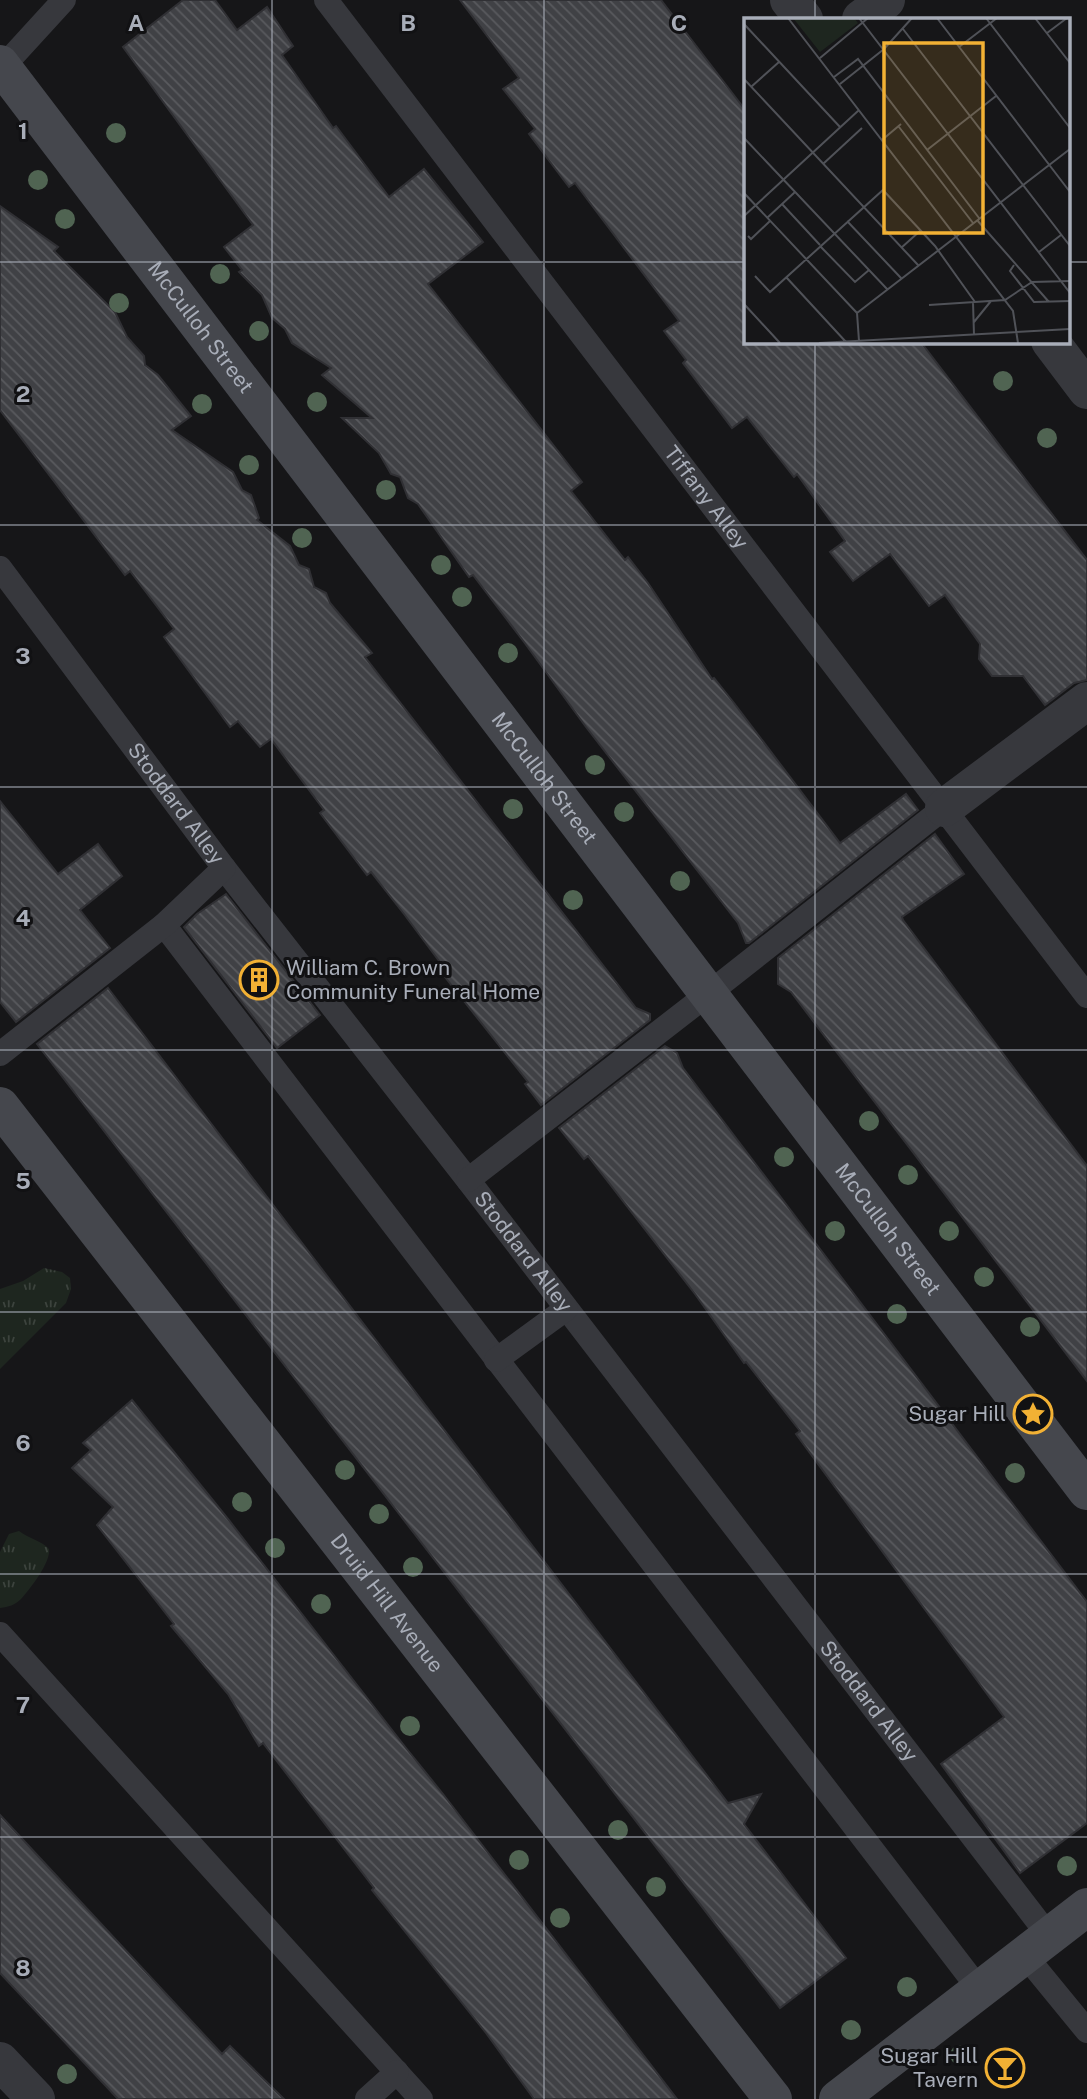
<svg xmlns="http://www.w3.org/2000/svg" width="1087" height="2099" font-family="'Public Sans',sans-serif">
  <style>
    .grass { fill: url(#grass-tufts) }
    .building { fill: url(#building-back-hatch); stroke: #303034; stroke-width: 2 }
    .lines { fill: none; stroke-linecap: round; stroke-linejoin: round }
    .lane { stroke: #37383d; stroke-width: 24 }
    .street { stroke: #37383d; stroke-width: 38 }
    .secondary { stroke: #45474d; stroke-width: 38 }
    .tree { fill: #506452 }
    .grid { fill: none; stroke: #a8adb8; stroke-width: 2; stroke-opacity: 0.55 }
    .labels { text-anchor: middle; stroke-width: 6; stroke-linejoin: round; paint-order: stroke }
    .street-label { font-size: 21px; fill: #a8adb8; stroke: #111113 }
    .poi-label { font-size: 21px; fill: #a8adb8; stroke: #111113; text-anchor: end }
    .inset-road { fill: none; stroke: #505258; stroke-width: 2 }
    .view { fill: #f2b134; fill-opacity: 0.15; stroke: #f2b134; stroke-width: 3.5 }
    .inset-edge { fill: none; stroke: #a8adb8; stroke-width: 3.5 }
    .grid-label { font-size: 23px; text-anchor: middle; font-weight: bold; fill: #a8adb8; stroke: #111113; stroke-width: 6; stroke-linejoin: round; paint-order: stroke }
  </style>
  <defs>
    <pattern id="grass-tufts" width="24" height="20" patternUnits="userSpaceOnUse" patternTransform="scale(1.75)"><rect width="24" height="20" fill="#1e261f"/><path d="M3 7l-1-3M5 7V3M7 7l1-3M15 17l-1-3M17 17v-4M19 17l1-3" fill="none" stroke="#3c433d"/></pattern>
    <pattern id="building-back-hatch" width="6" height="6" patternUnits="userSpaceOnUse" patternTransform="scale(1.75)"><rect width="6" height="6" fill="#404145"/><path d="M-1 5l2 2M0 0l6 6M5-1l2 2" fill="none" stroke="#595a5e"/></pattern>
  </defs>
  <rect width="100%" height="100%" fill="#161618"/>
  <!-- grass -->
  <g class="grass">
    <polygon points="44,1268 62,1272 70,1278 71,1289 66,1303 0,1369 0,1289 23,1281"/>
    <path d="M19 1531C28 1538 42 1541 49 1549 51 1562 30 1589 21 1599 15 1605 8 1607 0 1608V1552L9 1534Z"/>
  </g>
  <!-- building -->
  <g class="building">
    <polygon points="183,0 215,0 237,30 267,7 293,46 282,55 333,128 336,126 389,197 424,169 483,242 428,284 582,482 571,491 625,560 628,557 648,583 712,679 714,678 734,703 840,843 906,794 918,810 749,943 746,943 738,923 586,727 524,642 473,575 469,577 418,504 408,498 400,477 391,474 379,453 342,418 372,418 322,375 331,368 292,343 285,329 272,318 262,295 239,272 242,270 224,247 253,225 123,47"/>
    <polygon points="460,0 661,0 746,111 746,341 920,341 1087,560 1087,680 1074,683 1045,705 1023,676 992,676 979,659 980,644 945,595 929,606 890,554 853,581 830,552 845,541 797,474 794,477 747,417 732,428 683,363 686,360 664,331 679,321 575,183 569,187 529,134 535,129 503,89 519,78"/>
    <polygon points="0,206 58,247 54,251 115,312 127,337 144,356 145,365 158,375 191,416 172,430 233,472 242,490 251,495 259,518 257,520 290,546 299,565 309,569 314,587 326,593 330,603 372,653 365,657 636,1008 650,1014 650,1020 541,1105 525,1084 528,1082 441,972 445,969 404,914 371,872 367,875 320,813 324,810 271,739 260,747 238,721 230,727 164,637 174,629 130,571 125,575 0,410"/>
    <polygon points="0,801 58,874 98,844 122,876 80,910 110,948 16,1022 0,1002"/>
    <polygon points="935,834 964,874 902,917 903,920 1087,1166 1087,1381 791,992 778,984 778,958"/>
    <polygon points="226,894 320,1015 277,1048 184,927 197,914"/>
    <polygon points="108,988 728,1803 761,1794 744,1824 846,1958 780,2008 37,1044"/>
    <polygon points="665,1046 677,1053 683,1068 1087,1602 1087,1823 1020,1873 941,1764 1004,1717 796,1434 800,1431 746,1362 744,1363 695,1294 588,1156 584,1159 559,1128"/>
    <polygon points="132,1400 228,1519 406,1748 443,1794 677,2099 534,2099 486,2033 372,1890 374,1888 263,1743 259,1746 228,1694 171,1626 174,1624 97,1525 113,1507 72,1468 91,1450 83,1443"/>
    <polygon points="0,1815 222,2054 230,2046 284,2099 118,2099 0,1973"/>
  </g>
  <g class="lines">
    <!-- lane -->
    <g class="lane">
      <path id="s1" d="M326 0 1087 996"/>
      <polyline points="0,70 64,0"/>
      <path id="s2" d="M0 568 224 868 468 1180 1049 1936"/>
      <polyline points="164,925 979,1989"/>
      <polyline points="0,1054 164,925 224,868"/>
      <polyline points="468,1180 708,994 944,808"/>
      <polyline points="496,1360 566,1309"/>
      <polyline points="0,1634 421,2099"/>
      <polyline points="1024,1954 1087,2031"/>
      <polyline points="367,2099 397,2072"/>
    </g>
    <!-- street -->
    <g class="street">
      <polyline points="789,0 804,19"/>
      <polyline points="861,19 886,0"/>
      <polyline points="1050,341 1087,390"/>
      <polyline points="944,808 1087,701"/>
      <polyline points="0,2061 36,2099"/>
    </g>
    <!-- secondary -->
    <g class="secondary">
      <path id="s3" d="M0 64 1087 1491"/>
      <path id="s4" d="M0 1106 773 2099"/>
      <polyline points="838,2099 1087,1907"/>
    </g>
  </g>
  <!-- trees -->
  <g class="tree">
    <circle cx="116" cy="133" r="10"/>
    <circle cx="38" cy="180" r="10"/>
    <circle cx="65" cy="219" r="10"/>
    <circle cx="220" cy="274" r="10"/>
    <circle cx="119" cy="303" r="10"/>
    <circle cx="259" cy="331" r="10"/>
    <circle cx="1003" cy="381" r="10"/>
    <circle cx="317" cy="402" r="10"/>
    <circle cx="202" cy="404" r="10"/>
    <circle cx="1047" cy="438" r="10"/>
    <circle cx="249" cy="465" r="10"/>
    <circle cx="386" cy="490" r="10"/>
    <circle cx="302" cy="538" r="10"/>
    <circle cx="441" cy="565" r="10"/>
    <circle cx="462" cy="597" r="10"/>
    <circle cx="508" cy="653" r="10"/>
    <circle cx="595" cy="765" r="10"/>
    <circle cx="513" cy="809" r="10"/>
    <circle cx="624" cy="812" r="10"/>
    <circle cx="680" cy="881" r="10"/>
    <circle cx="573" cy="900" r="10"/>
    <circle cx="869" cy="1121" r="10"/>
    <circle cx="784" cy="1157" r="10"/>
    <circle cx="908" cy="1175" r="10"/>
    <circle cx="835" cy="1231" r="10"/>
    <circle cx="949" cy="1231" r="10"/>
    <circle cx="984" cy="1277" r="10"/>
    <circle cx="897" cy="1314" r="10"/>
    <circle cx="1030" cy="1327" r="10"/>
    <circle cx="345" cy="1470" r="10"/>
    <circle cx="1015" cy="1473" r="10"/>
    <circle cx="242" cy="1502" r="10"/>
    <circle cx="379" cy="1514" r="10"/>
    <circle cx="275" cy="1548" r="10"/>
    <circle cx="413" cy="1567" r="10"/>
    <circle cx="321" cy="1604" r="10"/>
    <circle cx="410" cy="1726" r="10"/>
    <circle cx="618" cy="1830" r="10"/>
    <circle cx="519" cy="1860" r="10"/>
    <circle cx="1067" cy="1866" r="10"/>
    <circle cx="656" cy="1887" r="10"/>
    <circle cx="560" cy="1918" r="10"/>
    <circle cx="907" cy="1987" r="10"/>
    <circle cx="851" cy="2030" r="10"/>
    <circle cx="960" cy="2055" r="10"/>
    <circle cx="67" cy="2074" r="10"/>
  </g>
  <!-- grid -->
  <path class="grid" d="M272 0V2099M544 0V2099M815 0V19M0 262H746M1068 262H1087M815 341V2099M0 525H1087M0 787H1087M0 1050H1087M0 1312H1087M0 1574H1087M0 1837H1087"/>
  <!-- icons -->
  <defs>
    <symbol id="building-ring" viewBox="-11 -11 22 22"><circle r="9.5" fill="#111113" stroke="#f2b134" stroke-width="1.5"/><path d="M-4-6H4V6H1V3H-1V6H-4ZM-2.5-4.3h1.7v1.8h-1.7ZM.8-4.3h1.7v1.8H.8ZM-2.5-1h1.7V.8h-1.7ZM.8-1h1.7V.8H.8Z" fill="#f2b134"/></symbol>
    <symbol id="sight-ring" viewBox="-11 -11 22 22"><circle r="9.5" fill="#111113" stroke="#f2b134" stroke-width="1.5"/><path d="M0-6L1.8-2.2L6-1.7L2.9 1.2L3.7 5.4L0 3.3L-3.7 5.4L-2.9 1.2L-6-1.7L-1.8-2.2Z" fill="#f2b134"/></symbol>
    <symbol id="bar-ring" viewBox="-11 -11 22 22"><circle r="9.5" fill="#111113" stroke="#f2b134" stroke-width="1.5"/><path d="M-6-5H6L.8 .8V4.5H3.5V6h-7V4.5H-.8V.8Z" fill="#f2b134"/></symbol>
  </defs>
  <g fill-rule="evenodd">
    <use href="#building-ring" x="237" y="958" width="44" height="44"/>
    <use href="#sight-ring" x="1011" y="1392" width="44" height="44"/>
    <use href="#bar-ring" x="983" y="2046" width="44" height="44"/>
  </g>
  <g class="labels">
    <!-- street labels -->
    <g class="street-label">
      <text dy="7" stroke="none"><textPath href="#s3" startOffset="331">McCulloh Street</textPath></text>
      <text dy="7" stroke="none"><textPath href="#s1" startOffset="626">Tiffany Alley</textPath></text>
      <text dy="7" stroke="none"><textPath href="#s3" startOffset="898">McCulloh Street</textPath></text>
      <text dy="7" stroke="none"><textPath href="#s2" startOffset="294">Stoddard Alley</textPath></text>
      <text dy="7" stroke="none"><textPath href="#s3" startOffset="1465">McCulloh Street</textPath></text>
      <text dy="7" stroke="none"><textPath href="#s2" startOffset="861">Stoddard Alley</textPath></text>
      <text dy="7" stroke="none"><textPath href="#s4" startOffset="630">Druid Hill Avenue</textPath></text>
      <text dy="7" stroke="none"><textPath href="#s2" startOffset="1428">Stoddard Alley</textPath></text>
    </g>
    <!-- poi labels -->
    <g class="poi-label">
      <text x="286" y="975" text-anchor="start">William C. Brown<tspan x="286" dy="24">Community Funeral Home</tspan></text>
      <text x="1006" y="1421">Sugar Hill</text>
      <text x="978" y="2063">Sugar Hill<tspan x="978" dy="24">Tavern</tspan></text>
    </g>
  </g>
  <!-- overview -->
  <g transform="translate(744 18)">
    <rect width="326" height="326" fill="#161618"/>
    <path d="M49 0H110L114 5 76 34Z" fill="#1e261f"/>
    <path class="inset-road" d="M44 0 269 293 274 325M115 0 326 275M193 0 326 174M242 0 326 110M291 0 326 45M0 6 96 109M159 11 326 228M303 15 323 0M215 29 253 0M76 40 124 0M90 59 114 41 235 200M0 61 174 247M96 66 140 31 168 0M7 69 35 44M155 109 229 205M0 120 143 271M138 122 157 106M183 132 252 78M79 146 118 110M0 175 113 295 115 323M38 186 76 227M0 198 115 92M23 200 51 174M233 202 305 284M103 203 157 260M4 218 7 221 26 203M76 228 111 264 125 252M157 230 176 213M295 234 317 217M270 247 266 253 290 284 326 283M11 258 26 274 139 172 191 228 231 284M42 259 102 324M229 284 230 317M0 286 36 325M185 287 261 282 288 264 326 263M113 295 326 131M230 304 247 283M75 325 326 311"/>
    <path class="view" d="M140 25H239V215H140Z"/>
    <rect width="326" height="326" class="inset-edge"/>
  </g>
  <g class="grid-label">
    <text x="136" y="31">A</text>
    <text x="408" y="31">B</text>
    <text x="679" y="31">C</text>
    <text x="23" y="139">1</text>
    <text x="23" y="402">2</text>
    <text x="23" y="664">3</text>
    <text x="23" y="926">4</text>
    <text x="23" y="1189">5</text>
    <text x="23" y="1451">6</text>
    <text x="23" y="1713">7</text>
    <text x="23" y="1976">8</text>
  </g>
</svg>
